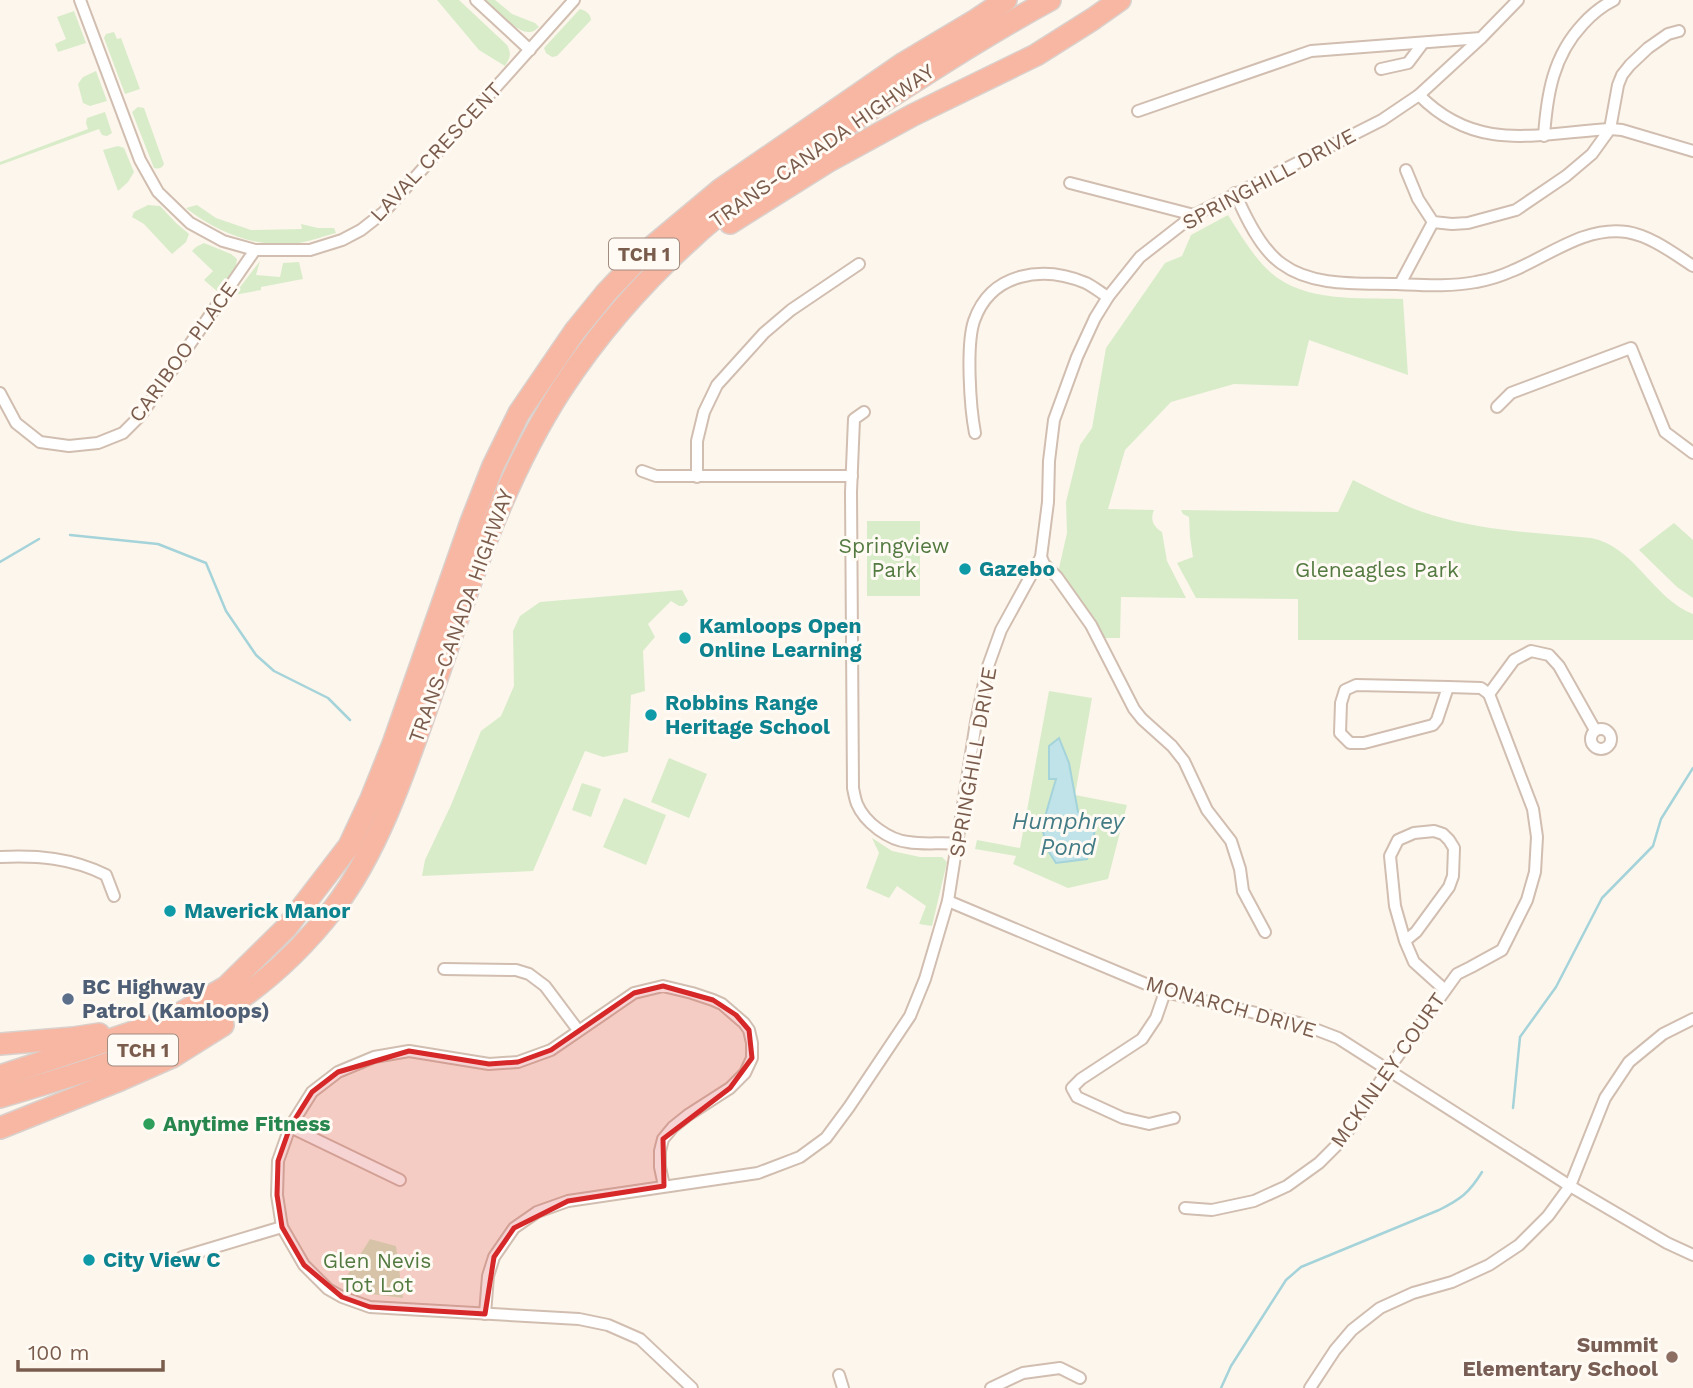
<svg xmlns="http://www.w3.org/2000/svg" width="1693" height="1388" font-family="'Work Sans',sans-serif">
  <style>
    .green { fill: #d8ecc9 }
    .water { fill: #bfe3e8; stroke: #a5d3da; stroke-width: 2 }
    .lines { fill: none; stroke-linecap: round; stroke-linejoin: round }
    .stream { stroke: #a5d3da; stroke-width: 2.5 }
    .minor-casing { stroke: #d1beb0; stroke-width: 14 }
    .motorway-casing { stroke: #dad1cd; stroke-width: 24 }
    .minor { stroke: #fff; stroke-width: 10 }
    .motorway { stroke: #f7b7a3; stroke-width: 21 }
    .marked { fill: #d62828; fill-opacity: 0.2; stroke: #d62828; stroke-width: 5; stroke-linejoin: round }
    .culture-dot { fill: #0f9aa8; stroke: #fffaf3; stroke-width: 2.5 }
    .service-dot { fill: #5c6f8a; stroke: #fffaf3; stroke-width: 2.5 }
    .leisure-dot { fill: #2e9e5b; stroke: #fffaf3; stroke-width: 2.5 }
    .education-dot { fill: #8d6e63; stroke: #fffaf3; stroke-width: 2.5 }
    .labels { text-anchor: middle; stroke-width: 6; stroke-linejoin: round; paint-order: stroke }
    .shield { fill: #fffaf3; stroke: #a28b7f; stroke-width: 2 }
    .shield-label { font-size: 19px; font-weight: bold; fill: #7a5c4d }
    .street-label { font-size: 21px; fill: #7a5c4d; stroke: #fffaf3 }
    .park-label { font-size: 21px; fill: #537a41; stroke: #fffaf3 }
    .culture-label { font-size: 21px; font-weight: bold; fill: #0d838f; stroke: #fffaf3; text-anchor: start }
    .service-label { font-size: 21px; font-weight: bold; fill: #4e5e75; stroke: #fffaf3; text-anchor: start }
    .leisure-label { font-size: 21px; font-weight: bold; fill: #27864d; stroke: #fffaf3; text-anchor: start }
    .education-label { font-size: 21px; font-weight: bold; fill: #785e54; stroke: #fffaf3; text-anchor: end }
    .water-label { font-size: 23px; font-style: italic; fill: #437c86; stroke: #fffaf3 }
  </style>
  <rect width="100%" height="100%" fill="#fdf6ec"/>
  <!-- green -->
  <g class="green">
    <path d="M437 0H459L507 45C512 54 510 58 505 66L479 50Z"/>
    <path d="M485 0H495L512 14 535 23 539 27C535 30 534 32 528 32 516 32 495 8 485 0Z"/>
    <path d="M580 9C586 11 590 13 591 20L557 56 552 57 546 53 544 48Z"/>
    <polygon points="74,11 86,43 58,52 55,44 66,39 57,17"/>
    <polygon points="114,32 117,39 121,38 140,89 125,94 104,38 106,34"/>
    <polygon points="96,71 107,101 90,106 83,103 78,84 83,77"/>
    <path d="M138 107 144 108 164 164C161 169 159 169 154 168L132 112Z"/>
    <polygon points="105,112 112,133 107,136 102,135 99,129 0,165 0,162 88,129 86,123 87,118"/>
    <polygon points="118,146 124,148 134,172 128,182 118,191 103,150"/>
    <polygon points="148,205 160,206 176,223 189,234 186,242 172,254 144,224 132,217 134,212"/>
    <path d="M197 205 216 218 251 230 302 229 301 224 318 228H334L336 233C324 236 311 241 299 243 257 249 218 233 186 208Z"/>
    <path d="M1228 215C1239 232 1249 250 1263 265 1298 304 1355 297 1403 299L1408 375 1309 340 1298 386 1234 384 1171 402 1125 450 1108 509 1154 510C1150 519 1153 527 1162 532L1167 561 1186 598 1121 597 1120 638H1097L1057 577 1067 533 1066 502 1080 445 1092 428 1106 348 1165 263 1182 256 1191 235Z"/>
    <polygon points="204,243 231,254 237,259 236,266 218,292 204,280 213,271 192,251 196,247"/>
    <polygon points="260,261 256,275 280,277 283,263 299,262 303,279 261,287 261,290 234,295"/>
    <path d="M1353 480C1379 493 1405 507 1432 515 1483 531 1538 533 1591 538 1635 546 1653 599 1693 614V640H1298V599L1196 598 1177 563 1193 557 1190 537 1189 517 1183 514 1181 510 1338 512Z"/>
    <rect x="867" y="521" width="53" height="75"/>
    <polygon points="1674,523 1693,540 1693,598 1677,587 1639,550"/>
    <polygon points="682,590 688,601 683,606 679,606 671,601 648,624 655,637 643,651 645,691 631,695 628,752 603,757 585,751 533,871 422,876 425,860 451,805 481,731 501,716 514,686 513,631 520,616 540,602"/>
    <polygon points="1049,691 1092,698 1075,795 1127,805 1108,879 1068,888 1013,864 1016,856 975,849 977,840 1020,848"/>
    <polygon points="669,758 707,774 689,818 651,802"/>
    <polygon points="582,783 601,789 591,817 572,810"/>
    <polygon points="624,798 666,815 646,865 603,847"/>
    <polygon points="872,838 892,851 920,857 942,857 947,862 932,926 919,924 926,906 897,886 889,898 866,888 879,853"/>
    <polygon points="370,1239 396,1246 403,1298 371,1294 343,1282"/>
  </g>
  <!-- water -->
  <polygon class="water" points="1059,738 1069,763 1078,812 1096,827 1087,859 1056,863 1047,849 1042,827 1056,779 1049,779 1049,746"/>
  <g class="lines">
    <!-- stream -->
    <g class="stream">
      <polyline points="70,535 158,544 206,563 226,611 256,655 274,671 328,698 350,720"/>
      <polyline points="0,562 39,539"/>
      <polyline points="1513,1108 1520,1037 1556,987 1602,898 1653,846 1661,819 1693,768"/>
      <path d="M1221 1388 1231 1366 1286 1280 1301 1267 1439 1210C1461 1199 1469 1193 1482 1172"/>
    </g>
    <defs>
      <g id="minor">
        <polyline points="80,0 140,160 158,192 190,223 223,241 255,250 310,250 342,240 361,230 384,212 574,0"/>
        <polyline points="476,0 530,50"/>
        <polyline points="1381,69 1408,63 1423,43"/>
        <path d="M1419 95C1477 154 1538 133 1610 129L1622 130 1693 151"/>
        <polyline points="1138,111 1311,51 1481,38"/>
        <path d="M1544 136C1547 94 1553 56 1583 24 1592 14 1602 6 1614 0"/>
        <polyline points="1406,170 1418,199 1433,222 1452,224 1468,223 1516,210 1566,176 1592,154 1610,129 1618,85 1622,75 1630,65 1648,48 1668,34 1679,31"/>
        <polyline points="1070,183 1194,215"/>
        <path d="M1235 193C1245 216 1261 250 1282 264 1313 287 1359 283 1396 284 1423 285 1450 287 1476 282 1488 280 1501 276 1512 271 1549 256 1584 226 1627 232 1651 236 1673 253 1693 266"/>
        <polyline points="1400,284 1433,222"/>
        <polyline points="0,393 16,423 40,442 69,446 98,443 123,433 141,415 255,250"/>
        <polyline points="1497,407 1511,393 1631,348 1665,432 1693,453"/>
        <path d="M864 412 854 419 851 492 853 788C854 793 855 799 857 804 865 823 889 840 908 842 925 845 942 842 958 844"/>
        <path d="M975 433C970 407 966 345 974 321 991 272 1043 265 1086 283 1094 287 1101 293 1108 297"/>
        <polyline points="642,471 656,476 852,476"/>
        <polyline points="697,477 697,441 704,412 717,385 764,333 791,310 859,264"/>
        <polyline points="1041,557 1044,564 1057,577 1091,625 1134,709 1142,719 1172,746 1184,761 1207,810 1231,841 1240,869 1243,891 1265,932"/>
        <polygon points="1356,685 1448,687 1437,720 1433,725 1364,743 1350,743 1340,733 1341,703 1345,690"/>
        <polyline points="1489,694 1514,660 1531,651 1549,655 1559,666 1595,730"/>
        <circle cx="1601" cy="739" r="10"/>
        <path d="M0 857C37 855 72 858 106 875L114 896"/>
        <polyline points="948,901 1165,992 1299,1023 1338,1038 1570,1186 1667,1243 1693,1255"/>
        <polyline points="1405,941 1395,906 1390,856 1398,840 1414,833 1434,831 1443,834 1449,840 1454,848 1453,876 1449,887 1416,932 1405,941 1414,962 1445,990"/>
        <polyline points="444,969 516,970 529,974 545,986 578,1030"/>
        <polyline points="1165,992 1156,1018 1142,1039 1081,1079 1072,1088 1077,1097 1123,1118 1149,1124 1174,1118"/>
        <polyline points="290,1127 400,1180"/>
        <polyline points="664,1186 660,1167 660,1151 663,1139 673,1127 688,1115 730,1088 745,1073 752,1058 752,1043 749,1030 744,1023 722,1004 713,1000 692,993 663,986 634,993 551,1050 518,1062 489,1064 409,1051 374,1057 338,1072 312,1092 290,1127 278,1161 277,1195 282,1227 304,1265 328,1289 342,1297 370,1307 579,1319 608,1325 640,1339 692,1388"/>
        <polyline points="1185,1208 1212,1210 1254,1201 1287,1186 1319,1163 1342,1140 1387,1071 1457,974 1471,967 1502,950 1527,900 1535,872 1537,837 1533,809 1489,694 1481,688 1448,687"/>
        <polyline points="182,1257 282,1227"/>
        <polyline points="485,1314 488,1276 494,1257 514,1228 537,1212 568,1201 758,1173 800,1157 826,1138 849,1107 910,1016 925,979 948,901 976,722 987,669 1001,630 1041,557 1048,502 1049,461 1054,420 1077,357 1095,318 1108,297 1140,257 1194,215 1382,120 1419,95 1481,38 1518,0"/>
        <polyline points="839,1375 843,1388"/>
        <polyline points="991,1388 1023,1373 1060,1368 1080,1378"/>
        <polyline points="1310,1388 1335,1350 1352,1330 1380,1308 1413,1293 1452,1282 1489,1265 1519,1245 1548,1216 1570,1186 1605,1098 1629,1062 1663,1034 1693,1019"/>
      </g>
      <g id="motorway">
        <polyline points="730,223 827,162 913,115 1036,55 1093,19 1120,0"/>
        <polyline points="0,1044 73,1038 99,1034"/>
        <polyline points="0,1076 167,1021 226,987 286,928 349,846 371,799 393,744 471,522 493,466 519,413 575,331 606,293 641,256 720,190 904,63 976,20 1006,0"/>
        <path d="M0 1097C79 1074 152 1053 223 1010 266 983 303 948 334 908 375 856 403 776 425 713 464 603 497 489 561 390 597 335 642 283 691 239 716 215 745 196 773 176 806 153 839 130 873 108 931 71 989 33 1050 0"/>
        <polyline points="0,1128 120,1080 172,1057 223,1025"/>
      </g>
    </defs>
    <!-- minor casing -->
    <use href="#minor" class="minor-casing"/>
    <!-- motorway casing -->
    <use href="#motorway" class="motorway-casing"/>
    <!-- minor -->
    <use href="#minor" class="minor"/>
    <!-- motorway -->
    <use href="#motorway" class="motorway"/>
  </g>
  <!-- marked area -->
  <path class="marked" d="M663 986 713 1000 736 1015 749 1030 752 1058 730 1088 663 1139 664 1186 568 1201 514 1228 494 1257 485 1314 370 1307 342 1297 304 1265 282 1227 277 1195 278 1161 290 1127 312 1092 338 1072 409 1051 489 1064 518 1062 551 1050 634 993Z"/>
  <!-- markers -->
  <g class="culture-dot">
    <circle cx="965" cy="569" r="7"/>
    <circle cx="685" cy="638" r="7"/>
    <circle cx="651" cy="715" r="7"/>
    <circle cx="170" cy="911" r="7"/>
    <circle cx="89" cy="1260" r="7"/>
  </g>
  <circle class="service-dot" cx="68" cy="999" r="7"/>
  <circle class="leisure-dot" cx="149" cy="1124" r="7"/>
  <circle class="education-dot" cx="1672" cy="1357" r="7"/>
  <g class="labels">
    <!-- shield labels -->
    <g class="shield">
      <rect x="609" y="238.5" width="70" height="31" rx="5"/>
      <rect x="108" y="1034.5" width="70" height="31" rx="5"/>
    </g>
    <g class="shield-label">
      <text x="644" y="261">TCH 1</text>
      <text x="143" y="1057">TCH 1</text>
    </g>
    <!-- street labels -->
    <g class="street-label">
      <text transform="translate(822 146) rotate(-35)" y="7">TRANS-CANADA HIGHWAY</text>
      <text transform="translate(436 152) rotate(-47)" y="7">LAVAL CRESCENT</text>
      <text transform="translate(1269 179) rotate(-28)" y="7">SPRINGHILL DRIVE</text>
      <text transform="translate(183 352) rotate(-54)" y="7">CARIBOO PLACE</text>
      <text transform="translate(461 616) rotate(-70)" y="7">TRANS-CANADA HIGHWAY</text>
      <text transform="translate(973 762) rotate(-80)" y="7">SPRINGHILL DRIVE</text>
      <text transform="translate(1231 1007) rotate(16)" y="7">MONARCH DRIVE</text>
      <text transform="translate(1388 1070) rotate(-55)" y="7">MCKINLEY COURT</text>
    </g>
    <!-- park labels -->
    <g class="park-label">
      <text x="894" y="553">Springview<tspan x="894" dy="24">Park</tspan></text>
      <text x="1377" y="577">Gleneagles Park</text>
      <text x="377" y="1268">Glen Nevis<tspan x="377" dy="24">Tot Lot</tspan></text>
    </g>
    <!-- culture labels -->
    <g class="culture-label">
      <text x="979" y="576">Gazebo</text>
      <text x="699" y="633">Kamloops Open<tspan x="699" dy="24">Online Learning</tspan></text>
      <text x="665" y="710">Robbins Range<tspan x="665" dy="24">Heritage School</tspan></text>
      <text x="184" y="918">Maverick Manor</text>
      <text x="103" y="1267">City View C</text>
    </g>
    <!-- service labels -->
    <g class="service-label">
      <text x="82" y="994">BC Highway<tspan x="82" dy="24">Patrol (Kamloops)</tspan></text>
    </g>
    <!-- leisure labels -->
    <g class="leisure-label">
      <text x="163" y="1131">Anytime Fitness</text>
    </g>
    <!-- education labels -->
    <g class="education-label">
      <text x="1658" y="1352">Summit<tspan x="1658" dy="24">Elementary School</tspan></text>
    </g>
    <!-- water labels -->
    <g class="water-label">
      <text x="1068" y="829">Humphrey<tspan x="1068" dy="26">Pond</tspan></text>
    </g>
  </g>
  <!-- scale -->
  <path d="M18 1360v10h145v-10" fill="none" stroke="#7a5c4d" stroke-width="3.5"/>
  <text x="28" y="1360" font-size="21" fill="#7a5c4d" stroke="#fffaf3" stroke-width="5" paint-order="stroke">100 m</text>
</svg>
